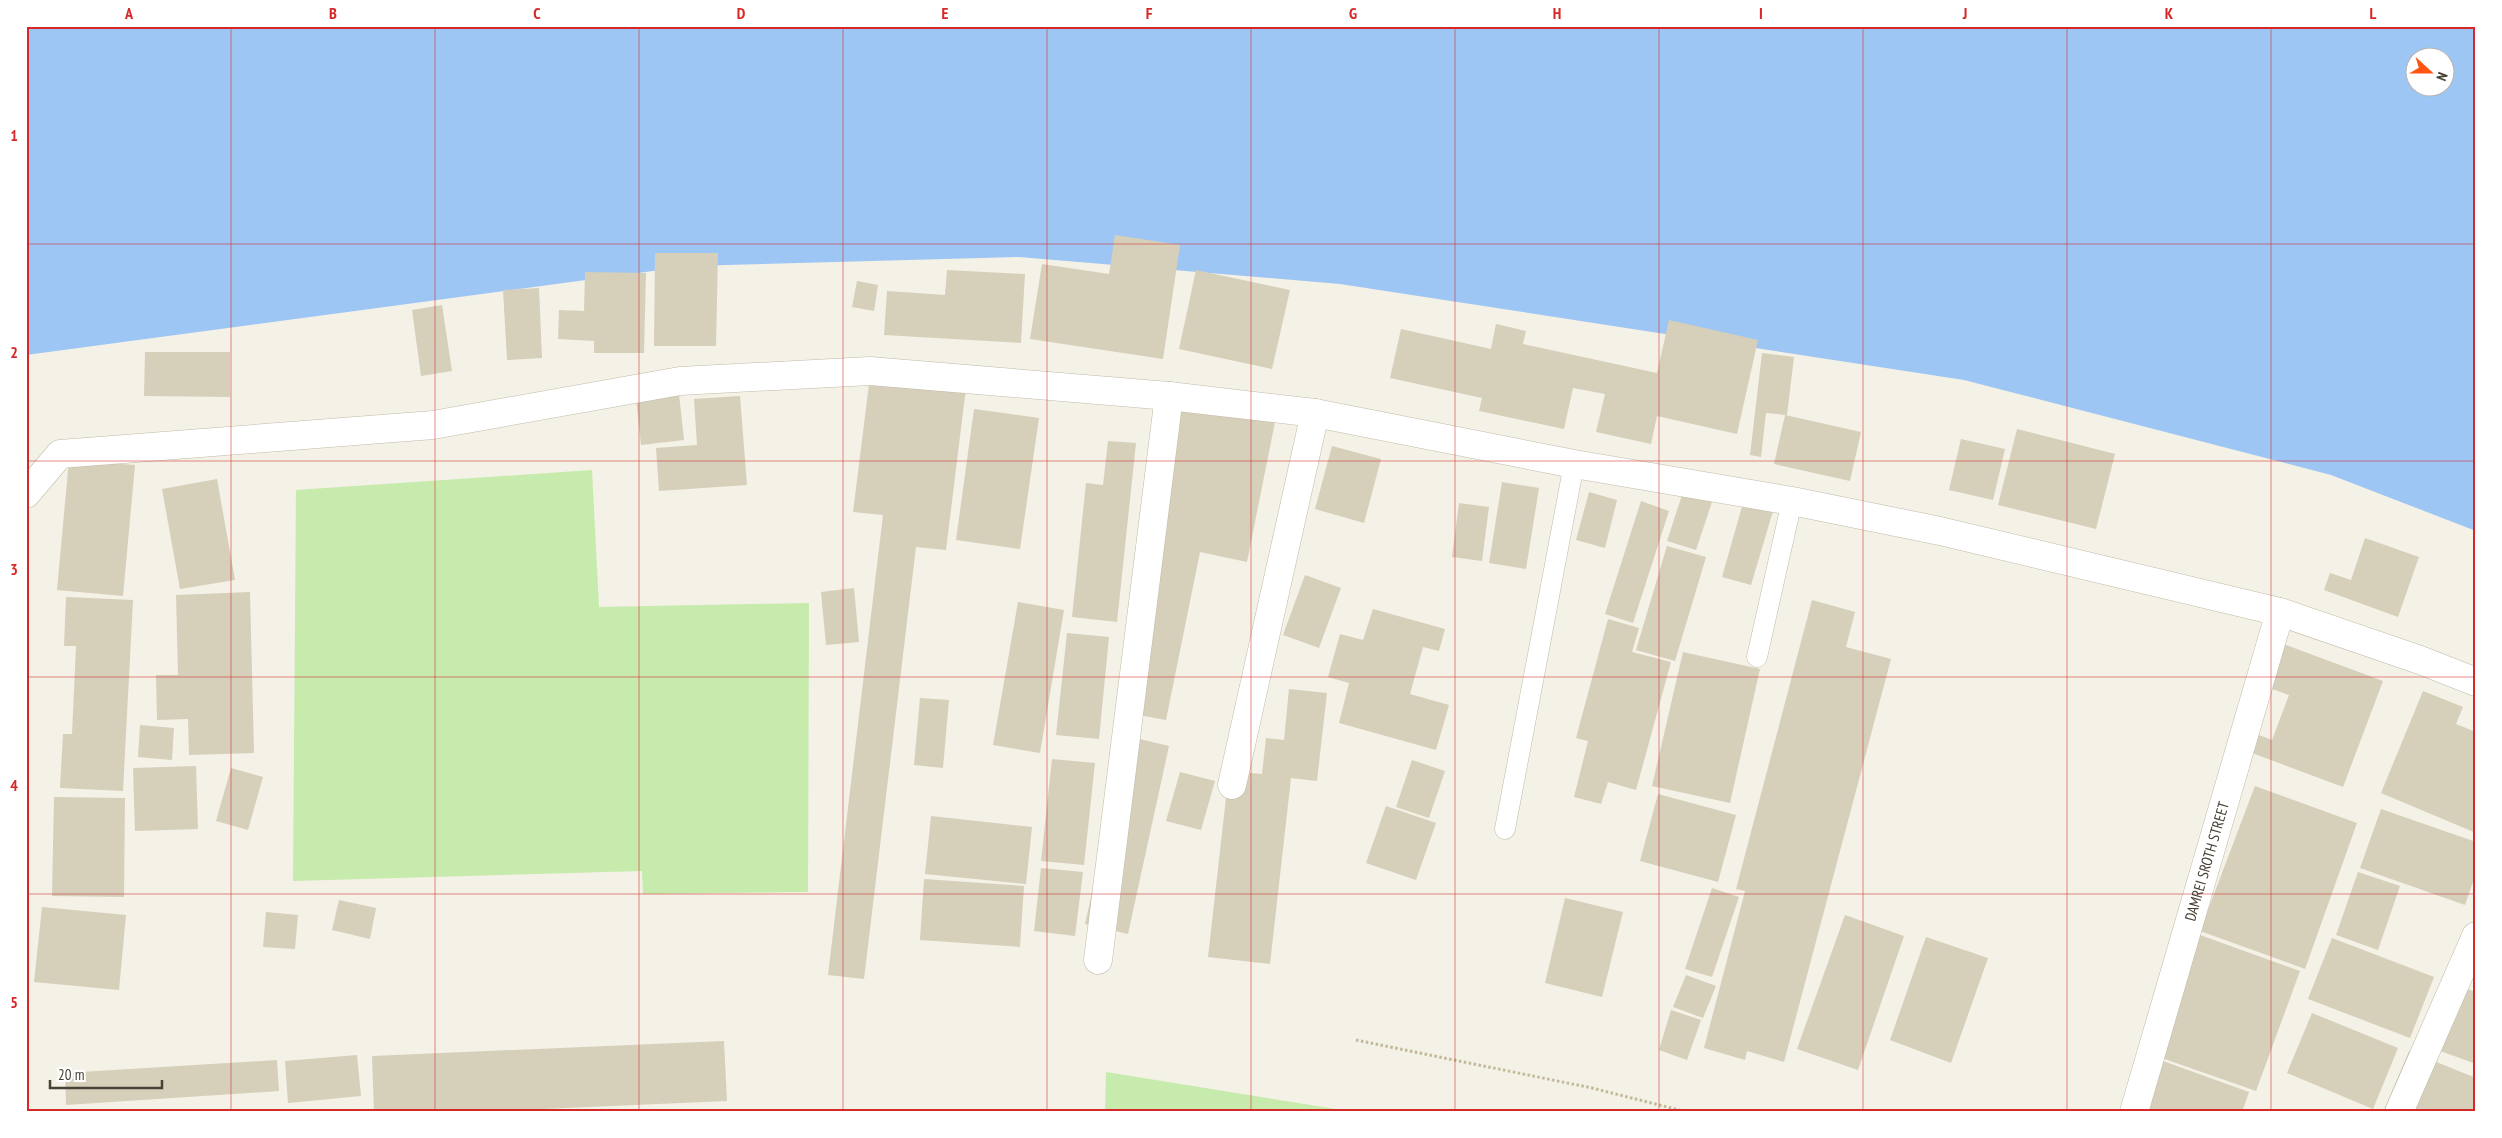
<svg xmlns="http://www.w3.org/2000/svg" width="2502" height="1138" font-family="'PT Sans Narrow',sans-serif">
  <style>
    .green { fill: #c6ebac }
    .water { fill: #9ec6f4; fill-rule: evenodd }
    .building { fill: #d6cfba }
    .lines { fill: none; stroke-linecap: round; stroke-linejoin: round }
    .lane-casing { stroke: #c0bba8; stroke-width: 21 }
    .street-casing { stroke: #c0bba8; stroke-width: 29 }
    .path { stroke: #c2b998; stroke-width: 3; stroke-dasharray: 2.5 2.5; stroke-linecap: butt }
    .lane { stroke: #fff; stroke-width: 20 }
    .street { stroke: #fff; stroke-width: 28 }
    .grid { fill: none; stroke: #d62828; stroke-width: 1; stroke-opacity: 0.55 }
    .labels { text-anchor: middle; stroke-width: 4.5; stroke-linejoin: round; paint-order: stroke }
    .street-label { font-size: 15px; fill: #474235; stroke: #fff }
    .neatline { fill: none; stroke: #d62828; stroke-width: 2 }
    .grid-label { font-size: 16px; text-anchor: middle; font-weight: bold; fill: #d62828 }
  </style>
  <rect width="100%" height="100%" fill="#f4f1e6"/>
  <!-- green -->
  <g class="green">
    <polygon points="592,470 599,607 809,603 808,892 643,894 642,871 293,881 296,490"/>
    <polygon points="1106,1072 1354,1112 1105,1112"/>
  </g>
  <!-- water -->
  <path class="water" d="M26 26H2476V531L2331 475 1964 380 1340 284 1019 257 690 266 26 355ZM2414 58H2444V88H2414Z"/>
  <!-- building -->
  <g class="building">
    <polygon points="1115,235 1180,245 1163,359 1030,339 1042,264 1109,274"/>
    <polygon points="655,253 718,253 716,346 654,346"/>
    <polygon points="947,270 1025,274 1021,343 884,335 887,291 945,295"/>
    <polygon points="1196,270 1290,290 1272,369 1179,349"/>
    <polygon points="585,272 646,273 644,353 594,353 594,341 558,339 559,310 584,311"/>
    <polygon points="857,281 878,285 874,311 852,307"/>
    <polygon points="539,288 542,358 507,360 503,290"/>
    <polygon points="442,305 452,371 421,376 412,310"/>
    <polygon points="1669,320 1758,340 1737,434 1657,416 1651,444 1596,432 1605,394 1573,388 1564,429 1479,411 1482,398 1390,378 1401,329 1491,349 1496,324 1526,331 1523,344 1657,373"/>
    <polygon points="145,352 230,352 230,397 144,396"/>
    <polygon points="1762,353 1794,357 1787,415 1766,413 1761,457 1750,455"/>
    <polygon points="870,376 966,388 946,550 916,547 864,979 828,975 883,515 853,512"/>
    <polygon points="679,394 684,440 641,445 636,398"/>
    <polygon points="740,396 747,485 659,491 656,448 697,445 694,399"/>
    <polygon points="1170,400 1275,422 1247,562 1200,552 1166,720 1122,712"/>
    <polygon points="974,409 1039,418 1020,549 956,540"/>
    <polygon points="1785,415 1861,432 1850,481 1774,464"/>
    <polygon points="2017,429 2115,454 2096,529 1998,505"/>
    <polygon points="1961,439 2005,449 1993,500 1949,490"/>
    <polygon points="1108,441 1136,443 1117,622 1072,617 1086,483 1103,485"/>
    <polygon points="1332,446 1381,459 1364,523 1315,509"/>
    <polygon points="69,460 135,465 123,596 57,590"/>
    <polygon points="217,479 235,580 180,589 162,489"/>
    <polygon points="1502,482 1539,488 1526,569 1489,563"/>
    <polygon points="1589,492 1617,500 1605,548 1576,540"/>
    <polygon points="1683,492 1712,502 1696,550 1667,541"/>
    <polygon points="1641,501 1669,511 1633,623 1605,614"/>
    <polygon points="1459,503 1489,507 1482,561 1452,557"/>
    <polygon points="1743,503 1773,511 1751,585 1722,577"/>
    <polygon points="2365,538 2419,557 2398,617 2324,590 2330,573 2351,580"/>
    <polygon points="1667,546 1706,557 1675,661 1636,650"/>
    <polygon points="1305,575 1341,588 1319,648 1283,635"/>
    <polygon points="854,588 859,642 826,645 821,592"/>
    <polygon points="250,592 254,753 189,755 188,719 157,720 156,675 178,675 176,595"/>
    <polygon points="66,597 133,600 123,791 60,788 63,734 72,734 76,646 64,646"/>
    <polygon points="1812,600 1855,612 1846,647 1891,659 1784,1062 1747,1051 1745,1060 1704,1048 1745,891 1736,889"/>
    <polygon points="1018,602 1064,610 1040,753 993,745"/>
    <polygon points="1373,609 1445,629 1439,651 1423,647 1410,694 1449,705 1436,750 1339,723 1349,683 1328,677 1340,634 1363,640"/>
    <polygon points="1608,619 1639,628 1632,652 1671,662 1636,790 1608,782 1601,804 1574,797 1588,741 1576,738"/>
    <polygon points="1067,633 1109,637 1099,739 1056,735"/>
    <polygon points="2283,644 2383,681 2343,787 2244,750 2251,732 2272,740 2289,695 2267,687"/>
    <polygon points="1683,652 1760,669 1730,803 1652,786"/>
    <polygon points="1289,689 1327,693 1317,781 1291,778 1270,964 1208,957 1229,771 1262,774 1266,738 1284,740"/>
    <polygon points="2423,691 2463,707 2456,724 2476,732 2476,833 2381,793"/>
    <polygon points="920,698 949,700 943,768 914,765"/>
    <polygon points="140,725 174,728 172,760 138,757"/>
    <polygon points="1127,736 1169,746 1128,934 1085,924"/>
    <polygon points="1052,759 1095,763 1084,865 1041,861"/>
    <polygon points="1412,760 1445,771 1429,818 1396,807"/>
    <polygon points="196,766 198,829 135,831 133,768"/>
    <polygon points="231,768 263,777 248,830 216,821"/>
    <polygon points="1180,772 1215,781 1201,830 1166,821"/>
    <polygon points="2255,786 2357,823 2305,969 2200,931"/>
    <polygon points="1658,794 1736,815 1718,882 1640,861"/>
    <polygon points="54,797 125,798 124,897 52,896"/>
    <polygon points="1386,806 1436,823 1416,880 1366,863"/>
    <polygon points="2381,809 2476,842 2476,873 2465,905 2360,868"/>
    <polygon points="931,816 1032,827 1026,884 925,874"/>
    <polygon points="1041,868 1083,872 1075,936 1034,931"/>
    <polygon points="2358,872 2400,886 2378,950 2336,935"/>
    <polygon points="924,879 1024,886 1020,947 920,940"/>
    <polygon points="1712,888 1739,897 1712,977 1685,969"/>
    <polygon points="1565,898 1623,912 1602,997 1545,983"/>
    <polygon points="339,900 376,908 370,939 332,930"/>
    <polygon points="42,907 126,915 119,990 34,982"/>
    <polygon points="266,912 298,915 295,949 263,947"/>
    <polygon points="1845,915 1904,936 1858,1070 1797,1049"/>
    <polygon points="2200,935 2300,971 2256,1091 2156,1056"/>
    <polygon points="1926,937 1988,958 1951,1063 1890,1040"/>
    <polygon points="2332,938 2434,977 2410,1038 2308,999"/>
    <polygon points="1686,975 1716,986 1703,1018 1673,1007"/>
    <polygon points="2444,981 2476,992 2476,1064 2421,1044"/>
    <polygon points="1671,1010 1701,1020 1687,1060 1659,1050"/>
    <polygon points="2312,1013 2398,1048 2373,1109 2287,1073"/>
    <polygon points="724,1041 727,1101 473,1112 374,1112 372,1056"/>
    <polygon points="2409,1051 2476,1078 2476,1106 2473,1112 2383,1112"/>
    <polygon points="357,1055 361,1096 288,1103 285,1061"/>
    <polygon points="2152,1057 2249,1092 2242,1112 2133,1112"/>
    <polygon points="277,1060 279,1091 66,1105 65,1073"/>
  </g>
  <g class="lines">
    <defs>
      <g id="lane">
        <polyline points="1757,657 1792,501"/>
        <polyline points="1505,829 1574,464"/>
      </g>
      <g id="street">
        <polyline points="26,494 60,454 433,425 680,381 870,371 1169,396 1315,413 1574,464 1792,501 1940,531 2280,612 2420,660 2476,682"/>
        <polyline points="1232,785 1315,413"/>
        <polyline points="1098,960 1169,396"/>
        <path id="s1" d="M2134 1112 2280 612"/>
        <polyline points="2399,1112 2476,936"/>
      </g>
    </defs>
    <!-- lane casing -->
    <use href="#lane" class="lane-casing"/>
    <!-- street casing -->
    <use href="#street" class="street-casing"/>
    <!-- path -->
    <polyline class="path" points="1356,1040 1592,1088 1687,1112"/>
    <!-- lane -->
    <use href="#lane" class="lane"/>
    <!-- street -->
    <use href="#street" class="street"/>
  </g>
  <!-- grid -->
  <path class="grid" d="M231 26V1112M435 26V1112M639 26V1112M843 26V1112M1047 26V1112M1251 26V1112M1455 26V1112M1659 26V1112M1863 26V1112M2067 26V1112M2271 26V1112M26 244H2476M26 461H2476M26 677H2476M26 894H2476"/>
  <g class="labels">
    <!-- street labels -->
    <g class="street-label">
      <text dy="5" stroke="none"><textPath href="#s1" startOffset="261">DAMREI SROTH STREET</textPath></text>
    </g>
  </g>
  <!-- border -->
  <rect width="2502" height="1138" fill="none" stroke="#ffffff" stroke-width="55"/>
  <!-- north arrow -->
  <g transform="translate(2430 72) rotate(111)"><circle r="24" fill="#ffffff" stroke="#b5b3ae"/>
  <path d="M0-4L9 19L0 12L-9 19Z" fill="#ff5412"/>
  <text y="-8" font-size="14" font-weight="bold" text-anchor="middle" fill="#474235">N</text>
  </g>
  <!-- scale -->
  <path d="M50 1080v8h112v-8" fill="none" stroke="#474235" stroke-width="2.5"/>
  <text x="58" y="1080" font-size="15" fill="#474235" stroke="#ffffff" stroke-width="4" paint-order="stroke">20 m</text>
  <rect x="28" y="28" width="2446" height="1082" class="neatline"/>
  <g class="grid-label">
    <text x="129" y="19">A</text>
    <text x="333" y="19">B</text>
    <text x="537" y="19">C</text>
    <text x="741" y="19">D</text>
    <text x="945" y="19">E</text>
    <text x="1149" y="19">F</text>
    <text x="1353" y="19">G</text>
    <text x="1557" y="19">H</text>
    <text x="1761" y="19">I</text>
    <text x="1965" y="19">J</text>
    <text x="2169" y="19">K</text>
    <text x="2373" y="19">L</text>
    <text x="14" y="141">1</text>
    <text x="14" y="358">2</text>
    <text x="14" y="575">3</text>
    <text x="14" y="791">4</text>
    <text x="14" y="1008">5</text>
  </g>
</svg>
